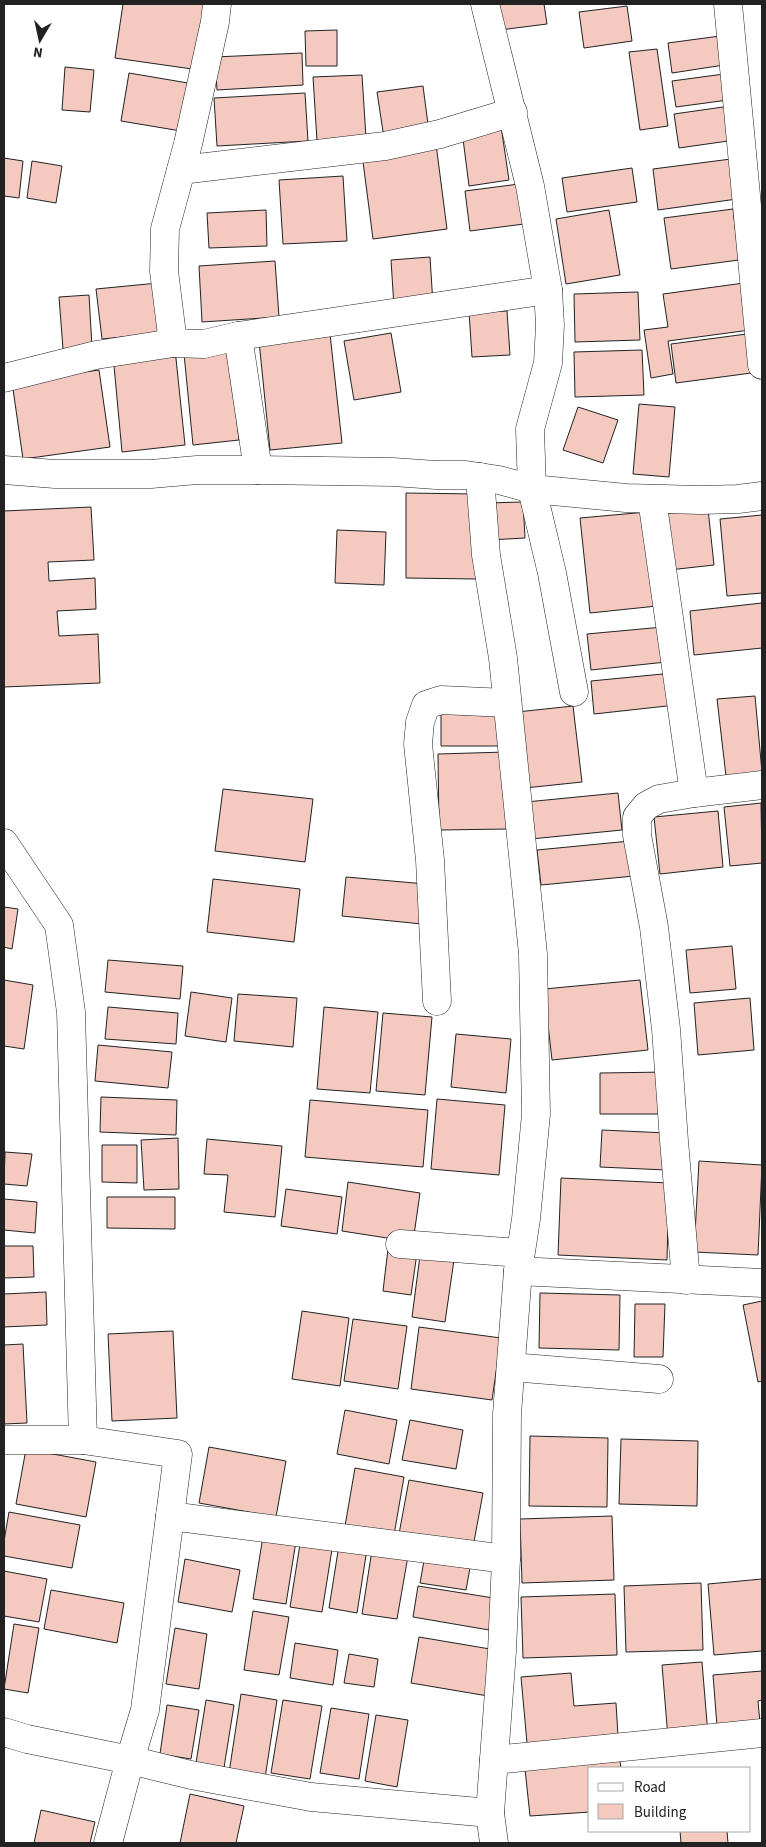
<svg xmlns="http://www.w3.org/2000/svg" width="766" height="1847" font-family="'Source Sans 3',sans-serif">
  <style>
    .building { fill: #f3c9c0; stroke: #222 }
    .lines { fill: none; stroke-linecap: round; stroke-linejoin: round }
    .minor-casing { stroke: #222; stroke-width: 29 }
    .minor { stroke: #fff; stroke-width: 28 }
  </style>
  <rect width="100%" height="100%" fill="#fff"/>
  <!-- building -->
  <g class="building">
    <polygon points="123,4 208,4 199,70 115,58"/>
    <polygon points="497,4 544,4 547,24 500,30"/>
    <polygon points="627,6 632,41 584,48 579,12"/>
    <polygon points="337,30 337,66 306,66 305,31"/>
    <polygon points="720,36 724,65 672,73 668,43"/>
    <polygon points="657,49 668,126 640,130 629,52"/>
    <polygon points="302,53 303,85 217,90 215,57"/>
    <polygon points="65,67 94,70 90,112 62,110"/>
    <polygon points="129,73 188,83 181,131 121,121"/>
    <polygon points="724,74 728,100 676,107 672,81"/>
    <polygon points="362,75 366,138 317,141 313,77"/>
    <polygon points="423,86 429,132 384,138 377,92"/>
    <polygon points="305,93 308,141 217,146 214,98"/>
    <polygon points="730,106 735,140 679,148 674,114"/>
    <polygon points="501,126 509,180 469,186 462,131"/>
    <polygon points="436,144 447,229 373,239 362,154"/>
    <polygon points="4,158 23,161 19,198 4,196"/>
    <polygon points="731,159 737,199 658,210 653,169"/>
    <polygon points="32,161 62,166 56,203 27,198"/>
    <polygon points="632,168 637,202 567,212 562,178"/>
    <polygon points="343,176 347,241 283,244 279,180"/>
    <polygon points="519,184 524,224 470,231 465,191"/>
    <polygon points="733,209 739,260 671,269 664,218"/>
    <polygon points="266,210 267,246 209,248 207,213"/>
    <polygon points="609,210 620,275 566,284 556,219"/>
    <polygon points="430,257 433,304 394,307 391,260"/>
    <polygon points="275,261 279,317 202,322 199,266"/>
    <polygon points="158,283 163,333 102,339 96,289"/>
    <polygon points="744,283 750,330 668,341 673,374 651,378 644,330 668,327 663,294"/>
    <polygon points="638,292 640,340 575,342 574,294"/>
    <polygon points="89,295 92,347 63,349 59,297"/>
    <polygon points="507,311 510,355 472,357 469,312"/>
    <polygon points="391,333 401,392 354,400 344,341"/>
    <polygon points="754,333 759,372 676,383 671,344"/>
    <polygon points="330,334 342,443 270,450 259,341"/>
    <polygon points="175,349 185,445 122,452 113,355"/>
    <polygon points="229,349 239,440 193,445 184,354"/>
    <polygon points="642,350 644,395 575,397 574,352"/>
    <polygon points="99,370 110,447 23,459 12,382"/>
    <polygon points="639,404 675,407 669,477 633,474"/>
    <polygon points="578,407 618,420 603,463 563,450"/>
    <polygon points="406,493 477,494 476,579 406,578"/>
    <polygon points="523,502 525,538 489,540 487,503"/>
    <polygon points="91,507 94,560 48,562 49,581 95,578 96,609 57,611 59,636 98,634 100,683 4,687 4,511"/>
    <polygon points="708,509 714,565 669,570 663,514"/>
    <polygon points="647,512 657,606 590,613 580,518"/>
    <polygon points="762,515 762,593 727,596 720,519"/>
    <polygon points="337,530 386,532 384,585 335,583"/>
    <polygon points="762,603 762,648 694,655 690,611"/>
    <polygon points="663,627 666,662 591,670 587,634"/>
    <polygon points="673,673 676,705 594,714 591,681"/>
    <polygon points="755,696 762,772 726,776 717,699"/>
    <polygon points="573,706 582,782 525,788 517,712"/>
    <polygon points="441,713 504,714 504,746 441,746"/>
    <polygon points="506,752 507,829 439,830 438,754"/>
    <polygon points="223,789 313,799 305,862 215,851"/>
    <polygon points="618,793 622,830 531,839 526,802"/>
    <polygon points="761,803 762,863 730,866 724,807"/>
    <polygon points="718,811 723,867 660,874 654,817"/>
    <polygon points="630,841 634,876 541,885 537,850"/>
    <polygon points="346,877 426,884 422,924 342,916"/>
    <polygon points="213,879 300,889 294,942 207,932"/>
    <polygon points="4,907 18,909 12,949 4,947"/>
    <polygon points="732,946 736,989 690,993 686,950"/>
    <polygon points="108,960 183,966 180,999 105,992"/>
    <polygon points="4,980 33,985 24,1049 4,1046"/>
    <polygon points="640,980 648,1050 552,1060 544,989"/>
    <polygon points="191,992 232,998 226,1042 185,1036"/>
    <polygon points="238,994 297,998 293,1047 234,1041"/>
    <polygon points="750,998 754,1050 698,1055 694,1003"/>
    <polygon points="108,1007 178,1013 176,1044 105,1039"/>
    <polygon points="324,1007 378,1012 370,1093 317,1089"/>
    <polygon points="383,1013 432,1017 425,1095 376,1091"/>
    <polygon points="456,1034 511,1039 506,1093 451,1087"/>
    <polygon points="98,1045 172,1052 168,1088 95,1081"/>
    <polygon points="668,1072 668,1114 600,1114 600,1073"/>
    <polygon points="101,1097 177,1100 176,1135 100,1132"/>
    <polygon points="437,1099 505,1105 499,1175 431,1169"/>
    <polygon points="310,1100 428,1110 423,1167 305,1157"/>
    <polygon points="602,1130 667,1133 666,1170 600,1167"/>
    <polygon points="178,1138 179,1189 144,1190 141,1140"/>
    <polygon points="207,1139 282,1146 275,1217 224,1212 228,1175 204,1174"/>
    <polygon points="102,1145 137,1145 137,1183 102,1182"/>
    <polygon points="5,1152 32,1154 27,1186 4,1184"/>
    <polygon points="699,1161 762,1165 758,1255 694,1252"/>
    <polygon points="561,1178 669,1183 667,1260 558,1255"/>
    <polygon points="348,1182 420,1193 413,1242 342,1231"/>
    <polygon points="286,1189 342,1197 337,1234 281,1226"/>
    <polygon points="107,1197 175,1197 175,1229 107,1228"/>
    <polygon points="4,1199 37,1202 35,1233 4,1230"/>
    <polygon points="4,1246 33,1246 34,1277 4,1278"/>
    <polygon points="421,1248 455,1253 445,1322 412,1317"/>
    <polygon points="388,1249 417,1253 411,1295 383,1291"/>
    <polygon points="46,1292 47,1325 4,1327 4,1294"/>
    <polygon points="540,1293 620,1295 619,1350 539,1348"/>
    <polygon points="762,1301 762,1381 758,1382 743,1305"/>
    <polygon points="635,1304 665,1304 663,1357 634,1357"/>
    <polygon points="302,1311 349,1318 340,1386 292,1379"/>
    <polygon points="353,1319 407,1326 398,1389 344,1381"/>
    <polygon points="419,1327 501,1338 492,1400 411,1389"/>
    <polygon points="173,1331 177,1418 112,1421 108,1334"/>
    <polygon points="23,1344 27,1423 4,1424 4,1345"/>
    <polygon points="345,1410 397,1420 389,1464 337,1454"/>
    <polygon points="410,1420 463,1430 456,1469 402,1460"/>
    <polygon points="530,1436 608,1438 607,1507 529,1506"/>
    <polygon points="621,1439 698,1441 697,1506 619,1504"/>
    <polygon points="209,1447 286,1461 276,1517 199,1503"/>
    <polygon points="26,1449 96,1462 86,1517 16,1504"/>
    <polygon points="355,1468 404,1477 394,1535 345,1526"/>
    <polygon points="409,1480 483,1493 473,1547 399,1534"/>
    <polygon points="9,1512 80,1525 72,1568 4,1556 4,1541"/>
    <polygon points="612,1516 614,1580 522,1583 520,1519"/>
    <polygon points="263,1536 296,1541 286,1604 253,1599"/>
    <polygon points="301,1538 333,1543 322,1612 290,1607"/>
    <polygon points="339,1545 367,1549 357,1613 329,1608"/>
    <polygon points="372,1550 408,1556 397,1619 362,1614"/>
    <polygon points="425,1555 471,1562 466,1590 420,1583"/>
    <polygon points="185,1559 240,1570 232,1612 178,1602"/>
    <polygon points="4,1571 47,1579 39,1622 4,1616"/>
    <polygon points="762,1579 762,1651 714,1655 708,1584"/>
    <polygon points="701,1583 703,1650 626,1652 624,1586"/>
    <polygon points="418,1586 500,1599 495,1631 413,1617"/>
    <polygon points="51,1590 124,1603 117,1643 44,1629"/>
    <polygon points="615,1594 617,1655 523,1658 521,1597"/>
    <polygon points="253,1611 289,1617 279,1675 244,1670"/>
    <polygon points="14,1624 39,1628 28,1693 4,1689"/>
    <polygon points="175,1628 207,1634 199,1689 166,1684"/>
    <polygon points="419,1637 496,1650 488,1696 411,1683"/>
    <polygon points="295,1643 338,1650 333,1685 290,1678"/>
    <polygon points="349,1654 378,1659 374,1687 344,1683"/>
    <polygon points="702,1662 708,1735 668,1738 662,1665"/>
    <polygon points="762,1671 762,1700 758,1701 760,1723 717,1726 713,1675"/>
    <polygon points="571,1673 574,1706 616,1703 618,1736 527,1743 521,1677"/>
    <polygon points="241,1694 277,1700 265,1778 229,1773"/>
    <polygon points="206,1700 234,1705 223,1774 195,1769"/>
    <polygon points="283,1700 322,1706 310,1779 271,1773"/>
    <polygon points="167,1705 199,1710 191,1759 160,1754"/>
    <polygon points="331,1708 369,1714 359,1779 320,1773"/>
    <polygon points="376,1715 408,1720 397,1787 365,1781"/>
    <polygon points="620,1761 621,1768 590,1768 590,1812 530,1816 525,1769"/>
    <polygon points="190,1794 244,1806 236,1843 180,1843"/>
    <polygon points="41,1810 95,1822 90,1843 34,1843"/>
    <polygon points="680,1831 727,1831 728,1843 681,1843"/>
  </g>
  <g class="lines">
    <defs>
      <g id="minor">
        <polyline points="217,4 215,22 188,144 165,229 164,271 173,343 204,344 238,336 258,470"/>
        <polyline points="485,4 530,186 548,290 550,325 548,363 530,429 532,489 552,573 574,692"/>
        <polyline points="728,4 762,365"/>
        <polyline points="181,170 385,146 440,134 513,112"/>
        <polyline points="238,336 548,290"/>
        <polyline points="4,378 96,355 173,343"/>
        <polyline points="4,470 55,474 151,474 197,470 258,470 393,472 436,475 466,475 499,480 532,489 626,498 701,500 738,499 762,496"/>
        <polyline points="480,477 486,555 503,658 533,954 536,1114 526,1219 518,1271 507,1414 506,1559 502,1651 490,1813 494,1843"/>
        <polyline points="652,499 694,793"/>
        <polyline points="4,843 59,925 71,1012 83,1440 178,1454 145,1710 130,1760 108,1843"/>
        <polyline points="437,1001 430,860 418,744 420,722 426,705 441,700 507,703"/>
        <polyline points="400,1244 520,1253"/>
        <polyline points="518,1271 762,1283"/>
        <polyline points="686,1280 674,1141 666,1029 654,927 637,835 637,817 646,806 659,799 694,793 762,785"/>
        <polyline points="511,1367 659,1379"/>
        <polyline points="4,1440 83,1440"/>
        <polyline points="170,1516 506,1559"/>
        <polyline points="4,1732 27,1739 130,1760 191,1775 311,1797 490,1813"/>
        <polyline points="494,1760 762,1733"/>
      </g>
    </defs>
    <!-- minor casing -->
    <use href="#minor" class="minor-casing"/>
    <!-- minor -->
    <use href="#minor" class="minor"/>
  </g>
  <!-- border -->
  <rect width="766" height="1847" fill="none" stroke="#222222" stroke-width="10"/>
  <!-- legend -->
  <rect x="588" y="1767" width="162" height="65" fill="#ffffff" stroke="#a7a7a7"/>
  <rect x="598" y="1783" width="25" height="8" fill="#ffffff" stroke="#a7a7a7"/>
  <text x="634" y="1792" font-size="15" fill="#222222">Road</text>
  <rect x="598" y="1804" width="25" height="15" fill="#f3c9c0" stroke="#a7a7a7"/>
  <text x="634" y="1817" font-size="15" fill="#222222">Building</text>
  <!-- north arrow -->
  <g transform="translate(40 40) rotate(189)" stroke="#ffffff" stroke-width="4" paint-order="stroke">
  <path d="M0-4L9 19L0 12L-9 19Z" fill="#222222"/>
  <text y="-8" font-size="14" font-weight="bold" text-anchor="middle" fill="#222222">N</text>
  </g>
</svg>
